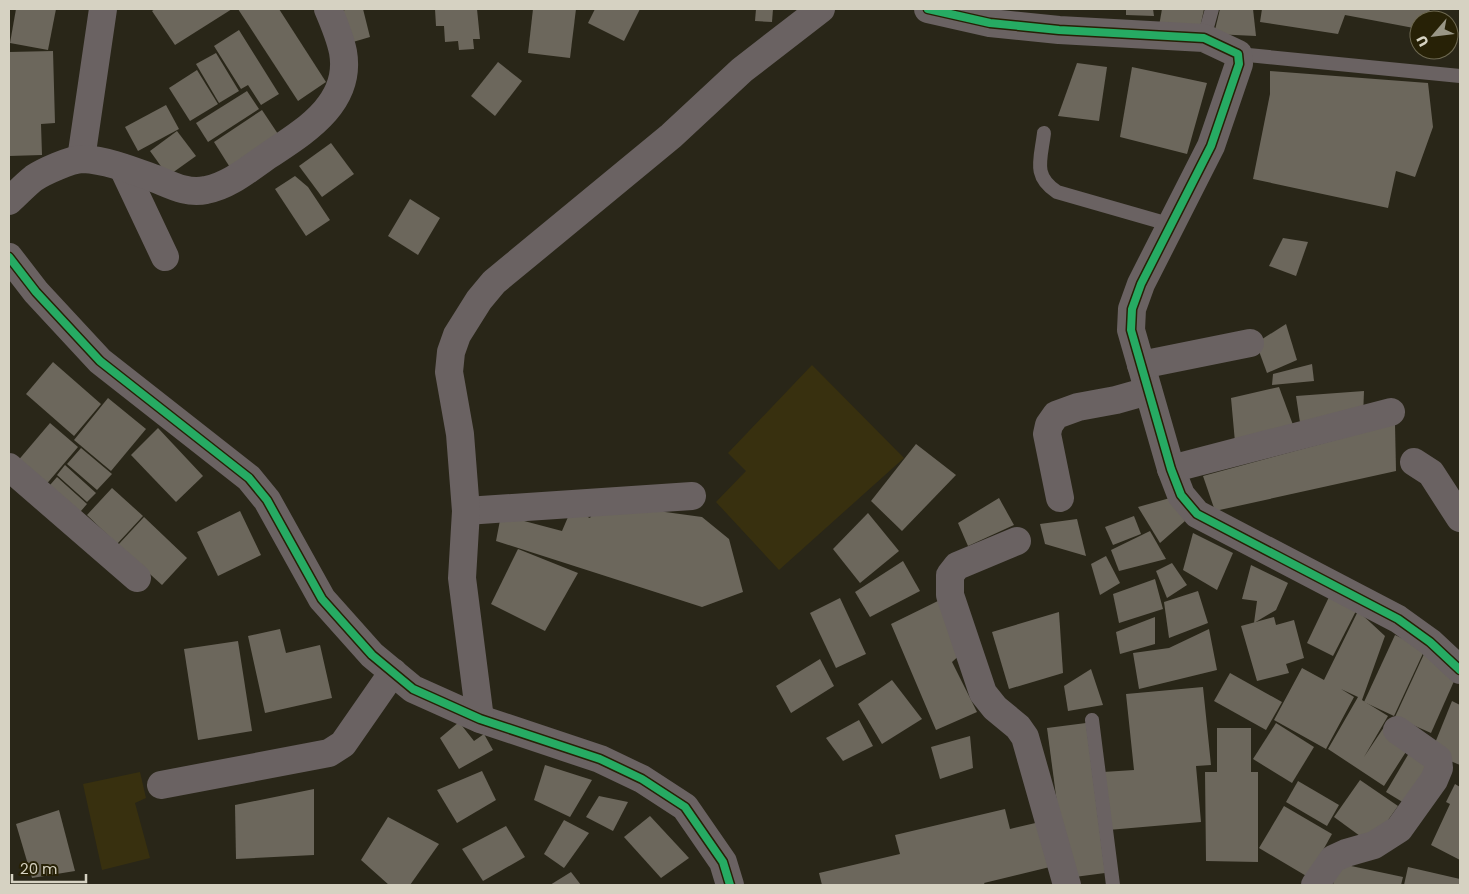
<svg xmlns="http://www.w3.org/2000/svg" width="1469" height="894" font-family="Poppins,sans-serif">
  <style>
    .built { fill: #38300f }
    .building { fill: #6c675c }
    .lines { fill: none; stroke-linecap: round; stroke-linejoin: round }
    .lane { stroke: #6a6262; stroke-width: 14 }
    .street { stroke: #6a6262; stroke-width: 28 }
    .cycleway-casing { stroke: #272106; stroke-width: 11 }
    .cycleway { stroke: #26ab63; stroke-width: 8 }
  </style>
  <rect width="100%" height="100%" fill="#292618"/>
  <!-- built -->
  <g class="built">
    <polygon points="812,365 904,458 779,570 716,502 746,471 728,453"/>
    <polygon points="140,772 146,798 135,803 150,858 102,870 83,784"/>
  </g>
  <!-- building -->
  <g class="building">
    <polygon points="16,9 56,9 48,50 10,43"/>
    <polygon points="155,9 232,9 175,45 152,11"/>
    <polygon points="238,9 279,9 326,82 298,101"/>
    <polygon points="348,9 363,9 370,37 353,42 339,12"/>
    <polygon points="435,9 477,9 480,39 473,39 474,49 459,50 458,41 445,42 444,26 436,26"/>
    <polygon points="533,9 576,9 570,58 528,53"/>
    <polygon points="595,9 640,9 624,41 588,23"/>
    <polygon points="756,9 773,9 772,22 755,21"/>
    <polygon points="1126,9 1153,9 1154,16 1126,15"/>
    <polygon points="1162,9 1204,9 1200,28 1159,26"/>
    <polygon points="1220,9 1253,9 1256,36 1214,34"/>
    <polygon points="1262,9 1430,9 1427,20 1419,20 1419,29 1345,15 1338,34 1260,22"/>
    <polygon points="239,30 279,94 261,105 248,85 241,89 214,46"/>
    <polygon points="53,51 55,123 41,124 42,155 9,156 9,52"/>
    <polygon points="216,53 239,91 219,103 196,64"/>
    <polygon points="498,62 522,81 495,116 471,96"/>
    <polygon points="1077,63 1107,67 1099,121 1058,116"/>
    <polygon points="1132,67 1207,83 1187,154 1120,137"/>
    <polygon points="197,70 218,104 190,121 169,88"/>
    <polygon points="1270,71 1428,83 1433,127 1415,177 1396,171 1388,208 1253,179 1270,94"/>
    <polygon points="247,91 259,109 208,142 196,123"/>
    <polygon points="166,105 179,129 138,151 125,127"/>
    <polygon points="262,110 280,137 231,169 214,142"/>
    <polygon points="177,131 196,156 168,176 150,151"/>
    <polygon points="331,143 354,174 322,197 299,166"/>
    <polygon points="295,176 308,187 330,220 306,236 275,189"/>
    <polygon points="410,199 440,218 418,255 388,236"/>
    <polygon points="1283,238 1308,242 1296,276 1269,266"/>
    <polygon points="1286,324 1297,360 1267,373 1256,343"/>
    <polygon points="53,362 101,404 74,436 26,394"/>
    <polygon points="1312,364 1314,381 1272,385 1273,374"/>
    <polygon points="1279,387 1296,433 1235,442 1231,398"/>
    <polygon points="1364,391 1363,417 1301,429 1296,396"/>
    <polygon points="108,398 146,429 111,471 74,440"/>
    <polygon points="50,423 78,447 44,487 16,463"/>
    <polygon points="1395,424 1396,471 1215,511 1203,476"/>
    <polygon points="158,428 203,476 176,502 131,455"/>
    <polygon points="916,444 956,475 902,531 871,501"/>
    <polygon points="81,448 112,474 97,490 67,464"/>
    <polygon points="65,465 96,493 87,502 57,475"/>
    <polygon points="57,477 87,504 74,519 43,493"/>
    <polygon points="112,488 143,516 117,544 87,515"/>
    <polygon points="999,498 1014,525 968,546 958,523"/>
    <polygon points="1170,498 1185,521 1160,543 1138,507"/>
    <polygon points="599,503 702,517 729,539 743,592 702,607 496,541 501,515 562,531 571,510 590,518"/>
    <polygon points="240,511 261,555 218,576 197,532"/>
    <polygon points="868,513 899,551 860,583 833,549"/>
    <polygon points="1134,516 1141,534 1113,545 1105,527"/>
    <polygon points="144,517 187,558 162,585 118,545"/>
    <polygon points="1077,519 1086,556 1045,544 1040,524"/>
    <polygon points="1150,531 1166,559 1119,571 1111,550"/>
    <polygon points="1193,533 1233,553 1217,590 1183,570"/>
    <polygon points="518,549 578,573 545,631 491,604"/>
    <polygon points="1106,556 1120,583 1100,595 1091,564"/>
    <polygon points="903,561 920,591 870,617 855,592"/>
    <polygon points="1172,563 1187,585 1167,598 1156,571"/>
    <polygon points="1251,565 1288,583 1276,610 1254,623 1257,601 1242,599"/>
    <polygon points="1155,579 1163,609 1119,623 1113,594"/>
    <polygon points="1198,591 1208,623 1169,638 1164,602"/>
    <polygon points="1329,597 1356,611 1333,656 1307,643"/>
    <polygon points="840,598 866,654 836,668 810,613"/>
    <polygon points="944,598 963,652 952,662 977,712 936,730 891,624"/>
    <polygon points="1358,611 1385,636 1362,700 1388,716 1364,757 1384,727 1411,744 1384,786 1328,749 1358,697 1341,689 1354,697 1326,749 1274,720 1302,668 1324,680"/>
    <polygon points="1059,612 1063,673 1009,689 992,632"/>
    <polygon points="1155,617 1155,644 1120,654 1116,632"/>
    <polygon points="1274,617 1276,625 1294,620 1304,658 1286,664 1289,673 1257,681 1241,626"/>
    <polygon points="280,629 286,653 320,645 332,698 265,713 248,636"/>
    <polygon points="1209,629 1217,670 1139,689 1133,653 1169,648"/>
    <polygon points="1395,635 1425,649 1394,716 1364,702"/>
    <polygon points="238,641 252,731 198,740 184,649"/>
    <polygon points="1424,654 1459,670 1431,733 1395,717"/>
    <polygon points="820,659 834,686 791,713 776,686"/>
    <polygon points="1091,669 1103,705 1068,711 1064,686"/>
    <polygon points="1230,673 1282,702 1266,730 1214,701"/>
    <polygon points="892,680 922,719 882,744 858,704"/>
    <polygon points="1203,687 1211,765 1196,766 1201,822 1108,830 1103,772 1134,770 1126,694"/>
    <polygon points="1452,701 1460,705 1460,765 1431,753"/>
    <polygon points="859,720 873,746 843,761 826,738"/>
    <polygon points="459,722 474,741 484,734 493,750 459,769 440,738"/>
    <polygon points="1086,723 1105,873 1067,878 1047,728"/>
    <polygon points="1276,723 1314,747 1292,783 1253,759"/>
    <polygon points="1217,728 1251,728 1251,772 1258,772 1258,862 1206,861 1205,772 1217,772"/>
    <polygon points="970,736 973,768 940,779 931,747"/>
    <polygon points="1412,748 1436,763 1409,806 1386,792"/>
    <polygon points="545,765 592,780 570,817 534,800"/>
    <polygon points="482,771 496,800 457,823 437,790"/>
    <polygon points="1360,780 1398,806 1371,844 1334,817"/>
    <polygon points="1298,781 1339,805 1327,826 1286,802"/>
    <polygon points="1455,784 1460,787 1460,860 1431,845 1450,804 1446,802"/>
    <polygon points="314,789 314,855 236,859 235,805"/>
    <polygon points="599,796 628,802 613,831 586,817"/>
    <polygon points="1284,806 1332,834 1308,877 1259,848"/>
    <polygon points="1005,809 1010,829 1044,821 1054,866 984,883 985,885 822,885 819,873 900,854 895,835"/>
    <polygon points="59,810 75,871 32,878 16,824"/>
    <polygon points="650,816 689,858 661,878 624,837"/>
    <polygon points="388,817 439,844 410,885 389,885 361,860"/>
    <polygon points="564,820 589,833 564,868 544,854"/>
    <polygon points="506,826 525,857 483,881 462,849"/>
    <polygon points="1337,863 1403,877 1401,885 1333,885"/>
    <polygon points="1408,867 1460,879 1460,885 1404,885"/>
    <polygon points="571,872 581,885 550,885"/>
  </g>
  <g class="lines">
    <!-- lane -->
    <g class="lane">
      <polyline points="1204,38 1212,9"/>
      <polyline points="1238,54 1460,76"/>
      <path d="M1044 133C1041 159 1032 176 1057 192L1172 225"/>
      <polyline points="1092,720 1113,885"/>
    </g>
    <!-- street -->
    <g class="street">
      <polyline points="928,9 990,23 1059,30 1204,38 1238,54 1239,64 1211,146 1141,284 1132,309 1131,330 1171,469 1181,495 1197,514 1398,619 1430,642 1460,670"/>
      <polyline points="81,159 103,9"/>
      <polyline points="123,168 165,257"/>
      <path d="M9 201C17 194 25 185 34 178 43 172 71 159 83 159 107 160 134 171 156 179 173 186 188 194 206 190 229 186 250 168 269 155 305 131 352 103 343 52 340 37 334 23 328 9"/>
      <polyline points="9,257 36,292 100,361 249,478 267,500 322,599 372,655 413,689 480,719 600,759 642,779 685,807 723,862 730,885"/>
      <polyline points="1141,365 1250,343"/>
      <polyline points="1414,462 1431,473 1460,518"/>
      <polyline points="9,467 137,578"/>
      <polyline points="1171,469 1391,412"/>
      <polyline points="1060,498 1047,434 1049,425 1056,415 1078,407 1116,400 1148,391"/>
      <polyline points="466,511 692,496"/>
      <polyline points="1017,541 957,566 950,575 950,595 983,693 995,708 1018,727 1025,737 1067,885"/>
      <polyline points="480,719 462,578 466,511 460,434 449,372 451,352 457,335 479,300 494,282 671,136 742,70 821,9"/>
      <polyline points="161,785 329,753 343,744 393,672"/>
      <polyline points="1315,885 1333,859 1346,853 1374,845 1399,829 1434,780 1439,768 1438,759 1397,730"/>
    </g>
    <defs>
      <g id="cycleway">
        <polyline points="928,9 990,23 1059,30 1204,38 1238,54 1239,64 1211,146 1141,284 1132,309 1131,330 1171,469 1181,495 1197,514 1398,619 1430,642 1460,670"/>
        <polyline points="9,257 36,292 100,361 249,478 267,500 322,599 372,655 413,689 480,719 600,759 642,779 685,807 723,862 730,885"/>
      </g>
    </defs>
    <!-- cycleway casing -->
    <use href="#cycleway" class="cycleway-casing"/>
    <!-- cycleway -->
    <use href="#cycleway" class="cycleway"/>
  </g>
  <!-- border -->
  <rect width="1469" height="894" fill="none" stroke="#d6d2c2" stroke-width="20"/>
  <!-- north arrow -->
  <g transform="translate(1434 35) rotate(242)"><circle r="24" fill="#272106" stroke="#6d6851"/>
  <path d="M0-4L9 19L0 12L-9 19Z" fill="#999686"/>
  <text y="-8" font-size="14" font-weight="bold" text-anchor="middle" fill="#d6d2c2">U</text>
  </g>
  <!-- scale -->
  <path d="M12 874v8h74v-8" fill="none" stroke="#d6d2c2" stroke-width="2.5"/>
  <text x="20" y="874" font-size="15" fill="#d6d2c2" stroke="#272106" stroke-width="4" paint-order="stroke">20 m</text>
</svg>
